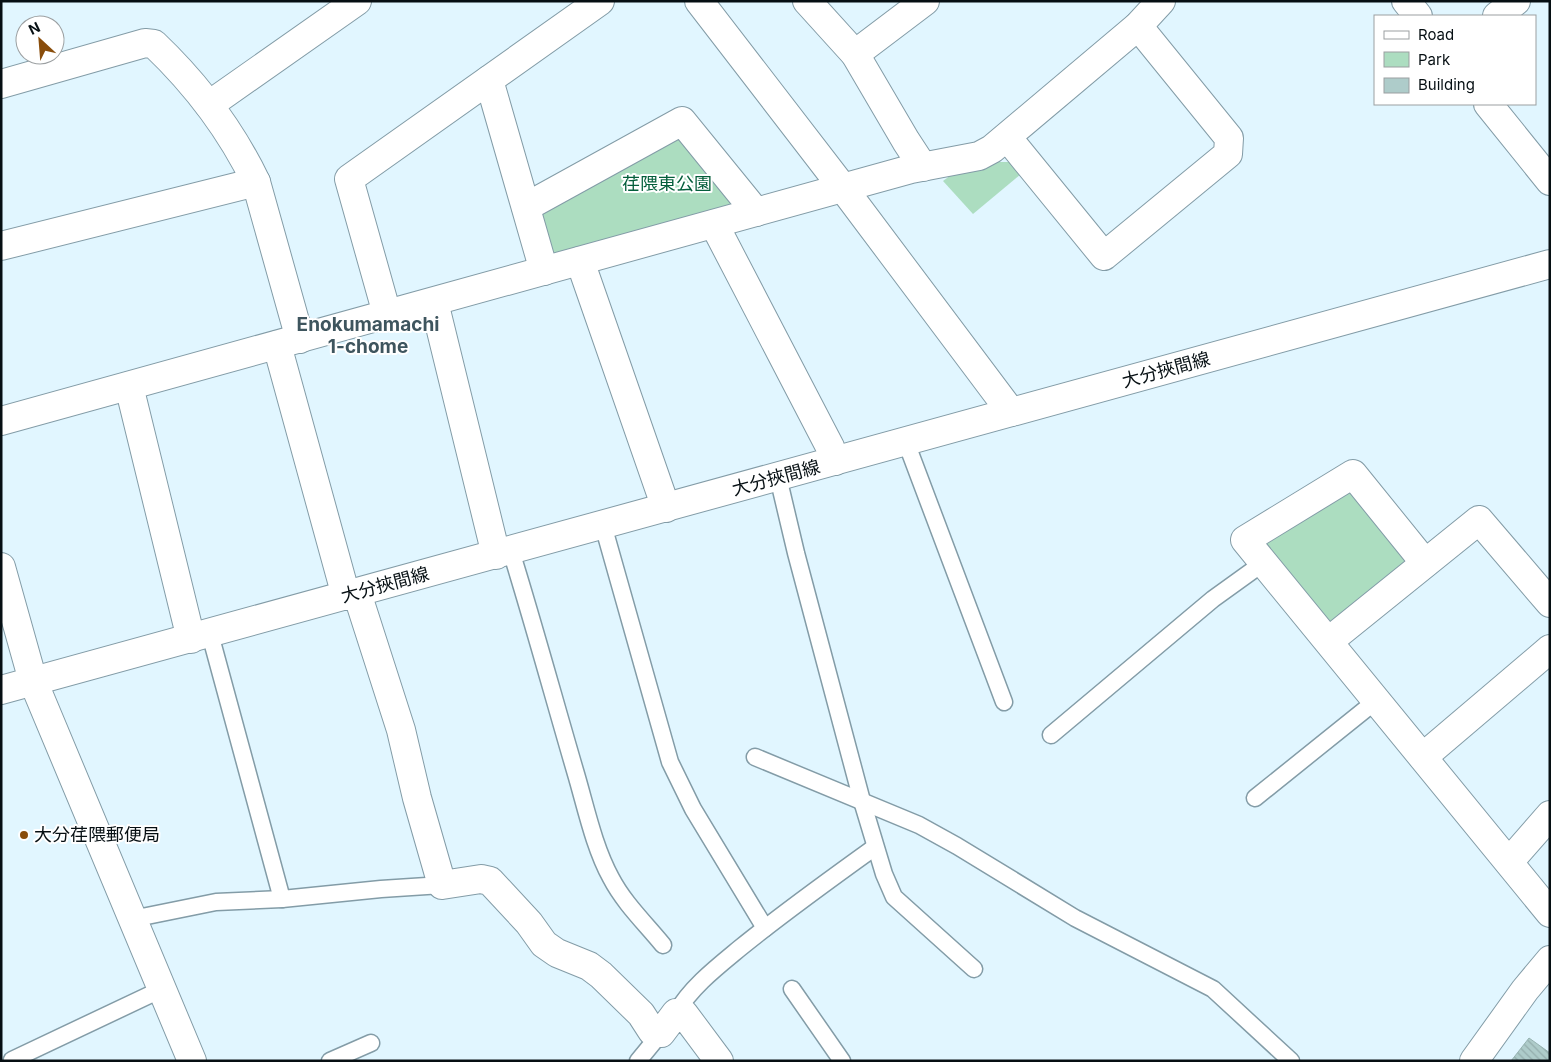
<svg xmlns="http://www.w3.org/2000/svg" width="1551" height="1062" font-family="Inter,'Noto Sans JP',sans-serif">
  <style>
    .green { fill: #acddc0 }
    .building { fill: url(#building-back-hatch); stroke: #96b3b1 }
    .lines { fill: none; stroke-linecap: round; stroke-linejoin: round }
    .lane-casing { stroke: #839ca7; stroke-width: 19 }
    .street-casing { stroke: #839ca7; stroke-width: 30 }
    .secondary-casing { stroke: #839ca7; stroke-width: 30 }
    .lane { stroke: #fff; stroke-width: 16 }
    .street { stroke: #fff; stroke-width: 28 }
    .secondary { stroke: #fff; stroke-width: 28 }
    .poi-dot { fill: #894d0b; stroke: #fff; stroke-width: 2 }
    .labels { text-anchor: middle; stroke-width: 4; stroke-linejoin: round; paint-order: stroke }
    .park-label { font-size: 18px; fill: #045e3b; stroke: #fff }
    .street-label { font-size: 18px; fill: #060f13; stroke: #fff }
    .poi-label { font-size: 18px; fill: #060f13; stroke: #fff; text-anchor: start }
    .neighbourhood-label { font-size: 19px; font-weight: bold; fill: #3e555e; stroke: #fff }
  </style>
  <defs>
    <pattern id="building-back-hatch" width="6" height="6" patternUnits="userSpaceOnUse" patternTransform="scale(1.25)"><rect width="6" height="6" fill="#aeccca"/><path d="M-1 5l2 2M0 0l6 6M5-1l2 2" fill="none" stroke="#94aead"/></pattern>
  </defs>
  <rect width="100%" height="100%" fill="#e1f6ff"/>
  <!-- green -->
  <g class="green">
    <polygon points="682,136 733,199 734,208 556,257 546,252 537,216"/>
    <polygon points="992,162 1011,162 1021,174 973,214 943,181 951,175"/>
    <polygon points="1350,485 1409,562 1333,629 1258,542"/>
  </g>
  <!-- building -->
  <polygon class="building" points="1529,1038 1550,1053 1550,1061 1511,1061"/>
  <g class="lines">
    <defs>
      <g id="lane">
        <polyline points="906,442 1004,702"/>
        <polyline points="778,477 796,553 862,801 884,874 894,897 974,969"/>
        <polyline points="603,525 670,762 693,809 765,928"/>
        <path d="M511 551C534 625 554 699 576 774 586 808 594 847 611 878 624 903 645 923 663 945"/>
        <polyline points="210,634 282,899"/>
        <polyline points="1051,735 1213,599 1263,563"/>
        <polyline points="755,757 919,825 957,846 1075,918 1213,989 1291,1061"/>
        <polyline points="1255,798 1377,700"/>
        <polyline points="132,919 216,902 282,899 381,889 442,885"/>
        <polyline points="792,989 842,1061"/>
        <path d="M676 1013C691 987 717 967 740 948 783 913 829 880 875 847"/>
        <polyline points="12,1060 162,989"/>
        <polyline points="330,1061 371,1043"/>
        <polyline points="638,1061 661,1033"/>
      </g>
      <g id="street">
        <polyline points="699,1 843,188 1011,412"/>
        <polyline points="807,1 855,54 906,141 923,167"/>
        <polyline points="1406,1 1418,16"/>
        <polyline points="1497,16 1516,1"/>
        <polyline points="855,54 925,1"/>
        <polyline points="489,80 544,271"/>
        <path d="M1 84 145 43 154 44C197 85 230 128 256 182L300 339"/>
        <polyline points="1488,104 1550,181"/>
        <polyline points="209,105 357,1"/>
        <polyline points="1007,137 1104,256 1228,154 1229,138 1138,26"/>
        <polyline points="526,207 682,121 756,212"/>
        <polyline points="714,224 830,447 835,461"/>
        <polyline points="1,246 256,182"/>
        <polyline points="580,261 666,508"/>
        <polyline points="434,302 496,555"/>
        <polyline points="387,314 349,179 600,1"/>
        <polyline points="277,345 346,596"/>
        <polyline points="129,386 191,639"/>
        <polyline points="1,421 911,169 979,156 992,149 1138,26 1161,1"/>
        <polyline points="1425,563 1353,474 1245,540 1550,913"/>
        <polyline points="1,567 33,681 192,1061"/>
        <polyline points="357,593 401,730 417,798 442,885 481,879 490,881 529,923 544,944 557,953 589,966 601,975 641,1014 652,1031 661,1033 676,1013 684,1014 719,1061"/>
        <polyline points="1329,641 1479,520 1550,603"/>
        <polyline points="1423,757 1550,649"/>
        <polyline points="1509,862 1550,815"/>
        <polyline points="1474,1061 1525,990 1550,960"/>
      </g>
      <polyline id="secondary" points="1,690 1550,264"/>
    </defs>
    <!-- lane casing -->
    <use href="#lane" class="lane-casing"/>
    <!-- street casing -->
    <use href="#street" class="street-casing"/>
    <!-- secondary casing -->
    <use href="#secondary" class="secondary-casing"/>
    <!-- lane -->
    <use href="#lane" class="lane"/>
    <!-- street -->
    <use href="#street" class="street"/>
    <!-- secondary -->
    <use href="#secondary" class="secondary"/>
  </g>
  <!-- markers -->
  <circle class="poi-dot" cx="24" cy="835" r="5"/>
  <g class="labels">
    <!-- park labels -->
    <g class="park-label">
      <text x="667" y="190">荏隈東公園</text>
    </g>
    <!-- street labels -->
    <g class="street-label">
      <text transform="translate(1166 370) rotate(-15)" y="6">大分挾間線</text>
      <text transform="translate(776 478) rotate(-15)" y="6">大分挾間線</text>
      <text transform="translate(385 585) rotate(-15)" y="6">大分挾間線</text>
    </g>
    <!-- poi labels -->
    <g class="poi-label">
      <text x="34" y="841">大分荏隈郵便局</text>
    </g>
    <!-- neighbourhood labels -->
    <g class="neighbourhood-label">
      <text x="368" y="331">Enokumamachi<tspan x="368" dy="22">1-chome</tspan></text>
    </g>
  </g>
  <!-- border -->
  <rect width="1551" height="1062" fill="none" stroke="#060f13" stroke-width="5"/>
  <!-- legend -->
  <rect x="1374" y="15" width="162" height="90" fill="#ffffff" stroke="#9b9fa1"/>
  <rect x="1384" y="31" width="25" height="8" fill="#ffffff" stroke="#9b9fa1"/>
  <text x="1418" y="40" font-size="15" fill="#060f13">Road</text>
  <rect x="1384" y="52" width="25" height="15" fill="#acddc0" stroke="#9b9fa1"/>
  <text x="1418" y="65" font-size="15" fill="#060f13">Park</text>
  <rect x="1384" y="78" width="25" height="15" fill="#aeccca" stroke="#9b9fa1"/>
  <text x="1418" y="90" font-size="15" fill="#060f13">Building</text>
  <!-- north arrow -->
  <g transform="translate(40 40) rotate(334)"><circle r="24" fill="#ffffff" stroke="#9b9fa1"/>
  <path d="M0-4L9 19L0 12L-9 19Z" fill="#894d0b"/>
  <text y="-8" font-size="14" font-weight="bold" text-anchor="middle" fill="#060f13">N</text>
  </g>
</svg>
